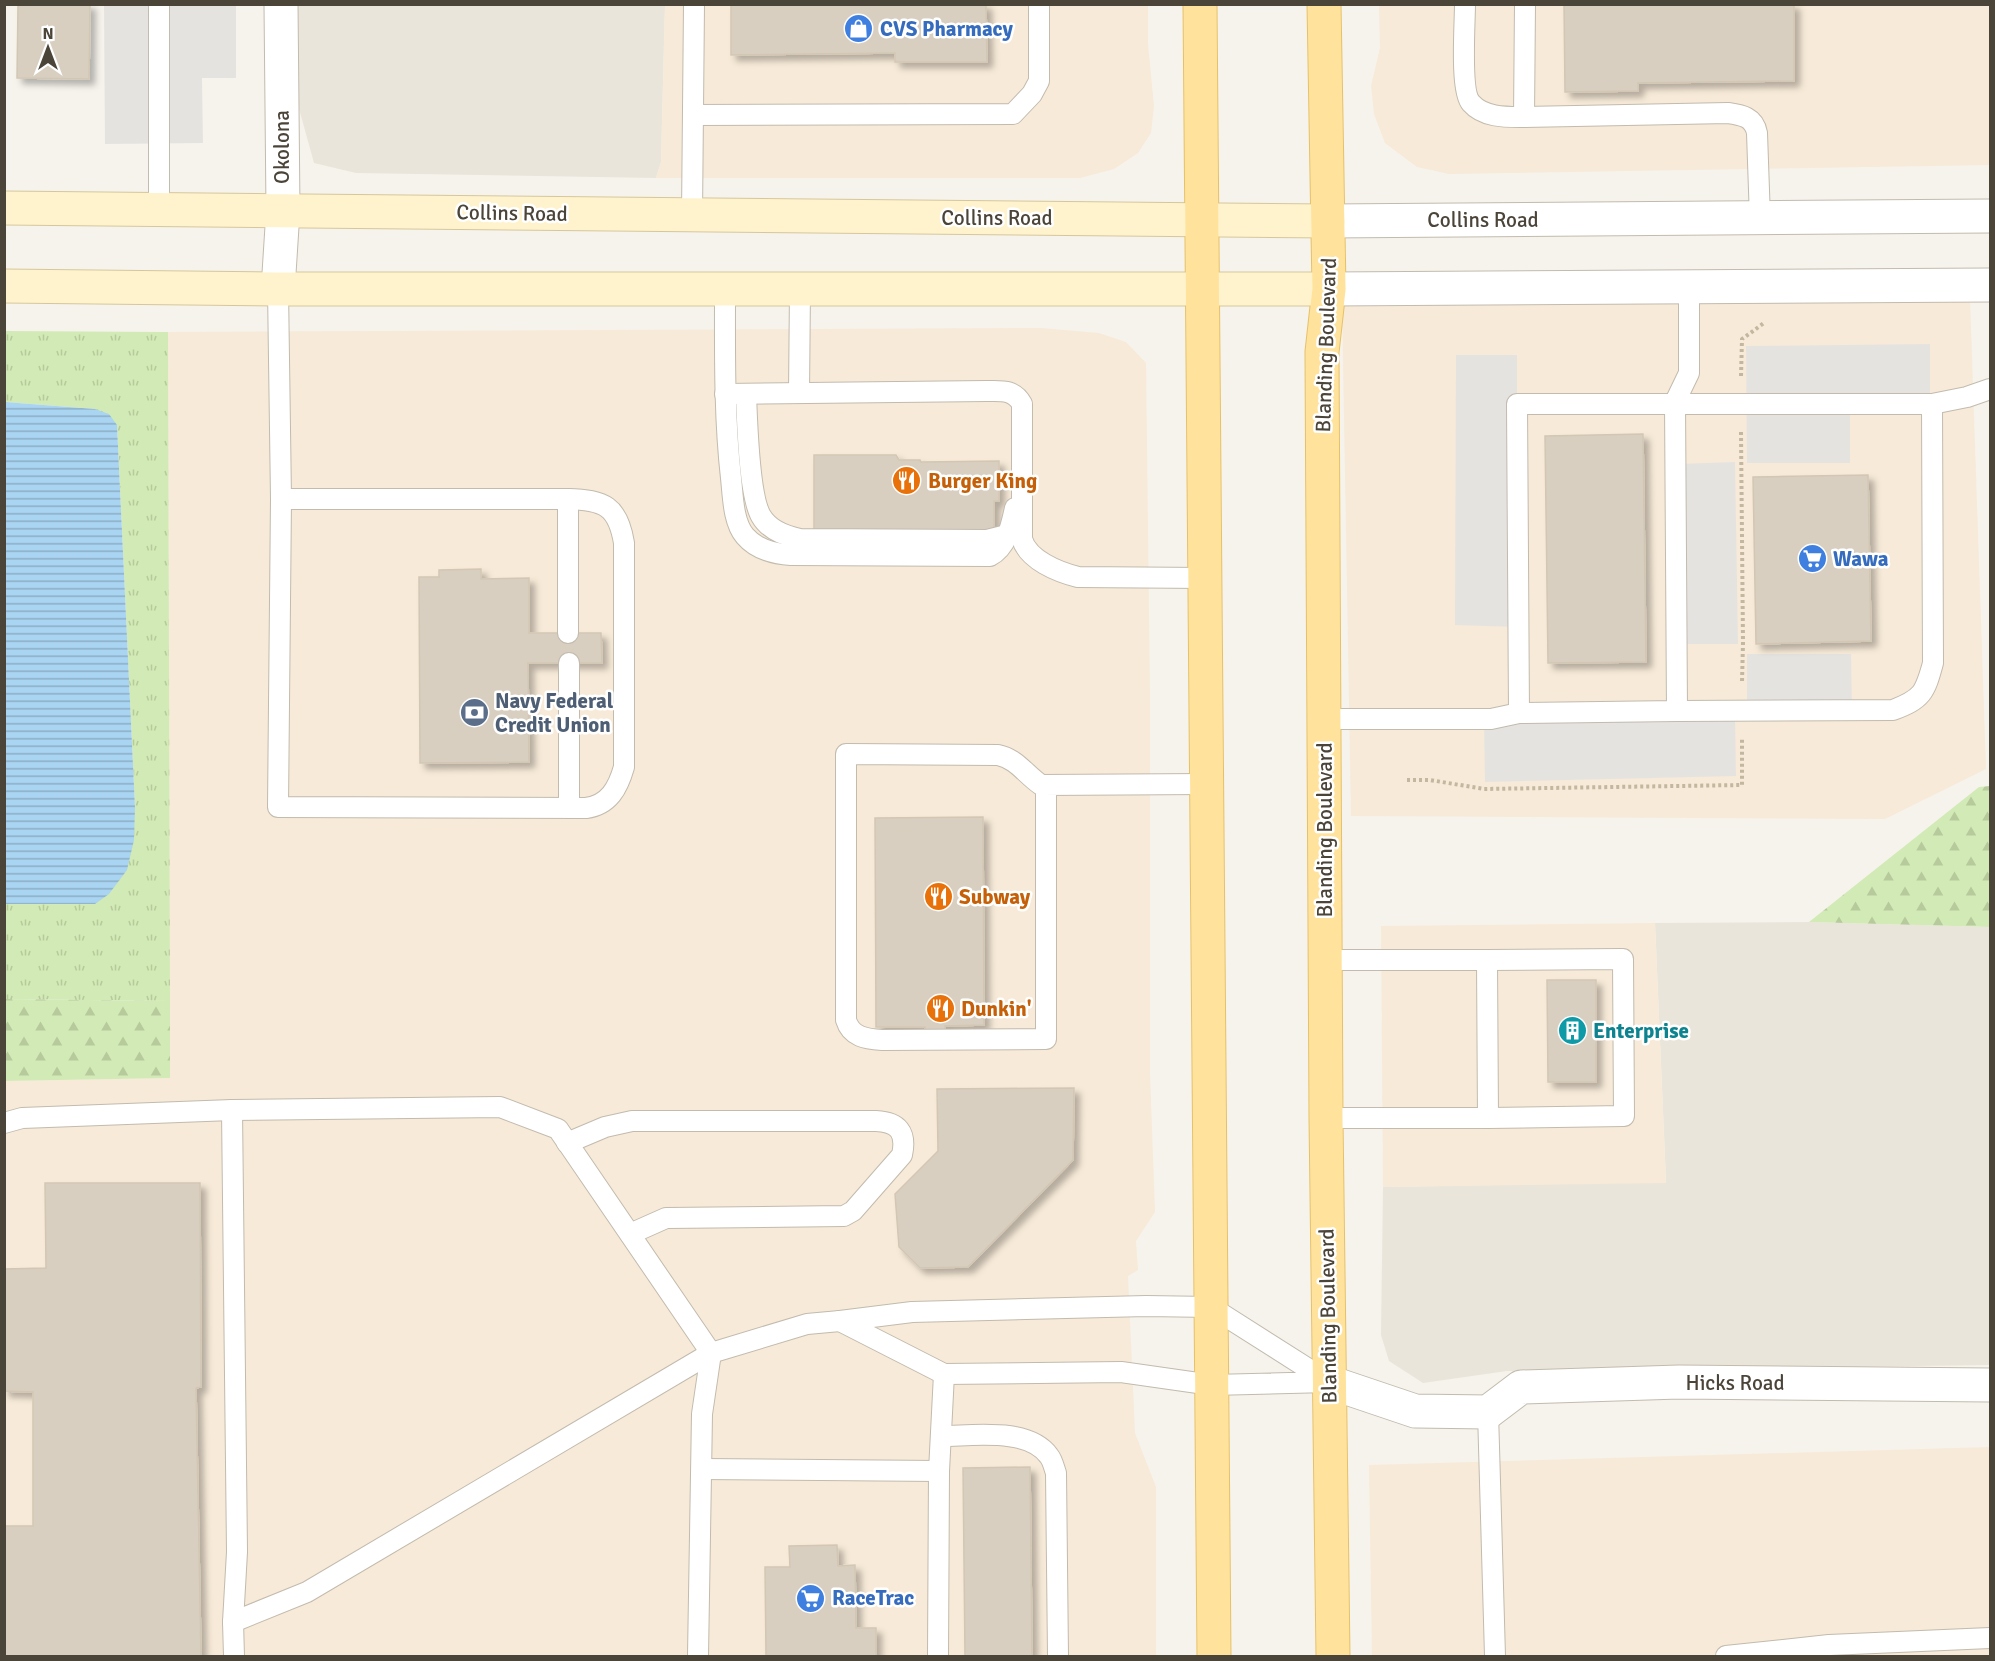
<svg xmlns="http://www.w3.org/2000/svg" width="1995" height="1661" font-family="Signika,sans-serif">
  <style>
    .residential { fill: #eae5da }
    .commercial { fill: #f7ead8 }
    .grass { fill: url(#grass-tufts) }
    .forest { fill: url(#forest-firs) }
    .parking { fill: #e5e3e0 }
    .water { fill: url(#water-rules) }
    .building { fill: #d8cfc1; stroke: #d3c7b4; stroke-width: 1.5; filter: url(#shadow) }
    .lines { fill: none; stroke-linecap: round; stroke-linejoin: round }
    .service-casing { stroke: #c2bbae; stroke-width: 22 }
    .minor-casing { stroke: #c2bbae; stroke-width: 35 }
    .tertiary-casing { stroke: #c2bbae; stroke-width: 35 }
    .secondary-casing { stroke: #d6c79b; stroke-width: 35 }
    .primary-casing { stroke: #e6c16a; stroke-width: 35 }
    .path { stroke: #c4b79f; stroke-width: 4; stroke-dasharray: 3 3; stroke-linecap: butt }
    .service { stroke: #fff; stroke-width: 20 }
    .minor { stroke: #fff; stroke-width: 33 }
    .tertiary { stroke: #fff; stroke-width: 33 }
    .secondary { stroke: #fff3cd; stroke-width: 33 }
    .primary { stroke: #ffe39c; stroke-width: 33 }
    .labels { text-anchor: middle; stroke-width: 5; stroke-linejoin: round; paint-order: stroke }
    .shop-label { font-size: 21px; font-weight: bold; fill: #366cbe; stroke: #fff; text-anchor: start }
    .street-label { font-size: 21px; fill: #4b4439; stroke: #fff }
    .food-label { font-size: 21px; font-weight: bold; fill: #c56008; stroke: #fff; text-anchor: start }
    .service-label { font-size: 21px; font-weight: bold; fill: #4e5e75; stroke: #fff; text-anchor: start }
    .culture-label { font-size: 21px; font-weight: bold; fill: #0d838f; stroke: #fff; text-anchor: start }
  </style>
  <defs>
    <pattern id="grass-tufts" width="24" height="20" patternUnits="userSpaceOnUse" patternTransform="scale(1.5)"><rect width="24" height="20" fill="#d2eab5"/><path d="M3 7l-1-3M5 7V3M7 7l1-3M15 17l-1-3M17 17v-4M19 17l1-3" fill="none" stroke="#b6ca9c"/></pattern>
    <pattern id="forest-firs" width="22" height="20" patternUnits="userSpaceOnUse" patternTransform="scale(1.5)"><rect width="22" height="20" fill="#d2eab5"/><path d="M5 1l3.5 6h-7zM16 11l3.5 6h-7z" fill="#b6ca9c"/></pattern>
    <pattern id="water-rules" width="6" height="5" patternUnits="userSpaceOnUse" patternTransform="scale(1.5)"><rect width="6" height="5" fill="#a9d4f2"/><path d="M0 2.5h6" fill="none" stroke="#8caec5"/></pattern>
    <filter id="shadow"><feDropShadow dx="5.5" dy="5.5" stdDeviation="3" flood-color="#0004"/></filter>
  </defs>
  <rect width="100%" height="100%" fill="#f6f3ec"/>
  <!-- residential -->
  <g class="residential">
    <polygon points="296,5 665,5 661,162 656,178 356,173 314,163 298,105"/>
    <polygon points="1809,922 1990,927 1990,1365 1507,1371 1423,1383 1389,1361 1381,1335 1383,1187 1666,1182 1655,923"/>
  </g>
  <!-- commercial -->
  <g class="commercial">
    <polygon points="665,5 1148,5 1148,44 1154,106 1151,133 1138,153 1114,169 1080,178 656,178 661,162"/>
    <polygon points="1379,5 1990,5 1990,165 1449,174 1417,167 1385,143 1374,114 1371,86 1380,48"/>
    <polygon points="1970,298 1986,769 1885,819 1351,816 1342,303"/>
    <polygon points="1041,328 1099,333 1126,342 1146,363 1150,694 1150,1074 1155,1212 1136,1241 1138,1270 1128,1276 1135,1433 1156,1487 1156,1656 5,1656 4,1081 170,1078 168,332"/>
    <polygon points="1655,923 1666,1183 1383,1187 1381,926"/>
    <polygon points="1990,1447 1990,1656 1372,1656 1369,1465"/>
  </g>
  <!-- grass -->
  <polygon class="grass" points="5,331 168,332 170,1001 5,999 5,904 95,904 135,807 117,425 95,409 5,402"/>
  <!-- forest -->
  <g class="forest">
    <polygon points="1990,786 1990,927 1809,922 1979,787"/>
    <polygon points="4,999 170,1001 170,1078 5,1081"/>
  </g>
  <!-- parking -->
  <g class="parking">
    <polygon points="104,5 236,5 236,78 202,78 203,143 105,144"/>
    <polygon points="1930,344 1930,401 1850,402 1850,463 1747,463 1746,346"/>
    <polygon points="1456,355 1517,355 1517,627 1455,625"/>
    <polygon points="1735,462 1738,644 1681,644 1678,464"/>
    <polygon points="1747,654 1851,654 1852,710 1747,711"/>
    <polygon points="1735,715 1736,776 1485,782 1484,721"/>
  </g>
  <!-- water -->
  <polygon class="water" points="5,402 95,409 109,414 117,425 135,807 134,840 127,870 109,894 95,904 5,904"/>
  <!-- building -->
  <g class="building">
    <polygon points="18,4 90,4 89,79 17,78"/>
    <polygon points="731,4 986,4 987,62 895,62 895,53 731,55"/>
    <polygon points="1564,4 1794,4 1794,81 1638,83 1638,91 1565,92"/>
    <polygon points="1643,434 1646,662 1548,663 1545,436"/>
    <polygon points="814,455 896,455 899,460 920,460 921,462 999,461 999,501 994,501 994,534 814,535"/>
    <polygon points="1868,475 1871,641 1756,644 1753,477"/>
    <polygon points="481,569 481,579 529,578 529,633 601,633 602,663 528,663 529,762 420,763 419,577 439,577 439,570"/>
    <polygon points="983,817 984,1025 945,1026 946,1037 925,1037 925,1027 876,1027 875,818"/>
    <polygon points="1547,980 1596,980 1596,1082 1548,1082"/>
    <polygon points="1074,1088 1073,1160 968,1267 920,1268 899,1247 895,1194 938,1151 937,1089"/>
    <polygon points="45,1183 200,1183 201,1387 196,1388 201,1656 4,1656 4,1526 33,1526 33,1392 4,1391 4,1269 46,1268"/>
    <polygon points="1030,1467 1032,1656 965,1656 963,1468"/>
    <polygon points="837,1545 838,1566 855,1565 856,1628 876,1628 876,1656 766,1656 765,1567 790,1567 789,1546"/>
  </g>
  <g class="lines">
    <defs>
      <g id="service">
        <polyline points="159,4 159,210"/>
        <path d="M1465 4C1465 23 1460 91 1471 103 1484 118 1507 117 1524 117L1525 4"/>
        <polyline points="693,115 1013,114 1032,94 1039,81 1039,4"/>
        <path d="M1524 117 1728 113C1742 115 1754 117 1757 133L1760 219"/>
        <polyline points="692,215 694,4"/>
        <path d="M278 289 281 499 278 807 586 808C609 805 618 788 624 767V543C618 506 604 500 568 499H281"/>
        <path d="M725 289C725 353 724 415 731 478 733 496 733 522 745 536 756 549 775 554 791 555L990 556C1007 547 1011 526 1015 508"/>
        <polyline points="799,393 800,289"/>
        <path d="M725 394 987 391C1001 391 1014 389 1022 404V539C1028 560 1058 572 1078 577L1204 578"/>
        <path d="M746 394C747 420 749 496 761 516 769 530 785 536 800 539L987 540 1007 535"/>
        <polyline points="568,499 568,633"/>
        <polyline points="569,663 569,808"/>
        <path d="M1677 711 1893 710C1922 699 1925 693 1933 663L1932 404"/>
        <polyline points="1519,713 1517,404 1932,404 1967,397 1990,389"/>
        <polyline points="1324,719 1491,719 1519,713 1677,711 1675,402 1689,373 1689,286"/>
        <path d="M1046 785V1039L882 1040C866 1039 851 1037 846 1020V754L998 755C1017 759 1025 774 1041 785L1206 784"/>
        <polyline points="1325,960 1487,960 1488,1118 1326,1118"/>
        <polyline points="1487,960 1623,959 1624,1116 1488,1118"/>
        <polyline points="232,1110 237,1552 233,1622 234,1656"/>
        <polyline points="4,1123 22,1118 232,1110 500,1107 558,1129 711,1353 702,1414 698,1656"/>
        <path d="M567 1143 605 1127 632 1121H876C898 1122 907 1132 902 1155L853 1211 844 1216 666 1218 630 1234"/>
        <polygon points="1146,1306 1211,1307 1329,1382 1212,1385 1121,1372 944,1374 840,1321 912,1312"/>
        <polyline points="1488,1412 1495,1656"/>
        <path d="M941 1436C973 1436 1028 1427 1049 1456 1053 1461 1054 1468 1056 1473L1058 1656"/>
        <polyline points="702,1469 939,1471"/>
        <polyline points="233,1622 307,1592 711,1353 807,1324 840,1321"/>
        <polyline points="938,1656 939,1471 944,1374"/>
        <polyline points="1726,1656 1829,1645 1990,1638"/>
      </g>
      <g id="minor">
        <polyline points="278,289 283,211 281,4"/>
        <polyline points="1329,1382 1415,1411 1488,1412 1521,1387 1679,1382 1990,1385"/>
      </g>
      <g id="tertiary">
        <polyline points="1328,221 1990,216"/>
        <polyline points="1329,289 1990,285"/>
      </g>
      <g id="secondary">
        <polyline points="4,208 1328,221"/>
        <polyline points="4,286 278,289 1329,289"/>
      </g>
      <g id="primary">
        <polyline points="1200,4 1214,1656"/>
        <polyline points="1324,4 1329,289 1322,352 1326,1118 1333,1656"/>
      </g>
    </defs>
    <!-- service casing -->
    <use href="#service" class="service-casing"/>
    <!-- minor casing -->
    <use href="#minor" class="minor-casing"/>
    <!-- tertiary casing -->
    <use href="#tertiary" class="tertiary-casing"/>
    <!-- secondary casing -->
    <use href="#secondary" class="secondary-casing"/>
    <!-- primary casing -->
    <use href="#primary" class="primary-casing"/>
    <!-- path -->
    <g class="path">
      <polyline points="1741,376 1742,339 1764,323"/>
      <polyline points="1741,432 1743,643 1742,682"/>
      <polyline points="1407,780 1430,780 1484,789 1742,785 1742,738"/>
    </g>
    <!-- service -->
    <use href="#service" class="service"/>
    <!-- minor -->
    <use href="#minor" class="minor"/>
    <!-- tertiary -->
    <use href="#tertiary" class="tertiary"/>
    <!-- secondary -->
    <use href="#secondary" class="secondary"/>
    <!-- primary -->
    <use href="#primary" class="primary"/>
  </g>
  <!-- icons -->
  <defs>
    <symbol id="shop-disc" viewBox="-11 -11 22 22"><circle r="9.5" fill="#3f7fe0" stroke="#fff"/><path d="M-5-2.5h2.3a2.7 3.5 0 0 1 5.4 0H5L5.5 6h-11ZM-1.5-2.5h3a1.5 2.3 0 0 0-3 0Z" fill="#fff"/></symbol>
    <symbol id="restaurant-disc" viewBox="-11 -11 22 22"><circle r="9.5" fill="#e8710a" stroke="#fff"/><path d="M-5-6h1v4h1v-4h1v4h1v-4h1v5L-1.5 .5V6h-2V.5L-5-1ZM5-6V6H3V1.5H1.5Q1.5-4 5-6Z" fill="#fff"/></symbol>
    <symbol id="supermarket-disc" viewBox="-11 -11 22 22"><circle r="9.5" fill="#3f7fe0" stroke="#fff"/><path d="M-6-5.5h2.5l.6 2H6L4.5 2H-2.5L-4.4-4H-6ZM-1.5 3.2a1.3 1.3 0 1 0 .1 0ZM3 3.2a1.3 1.3 0 1 0 .1 0Z" fill="#fff"/></symbol>
    <symbol id="bank-disc" viewBox="-11 -11 22 22"><circle r="9.5" fill="#5c6f8a" stroke="#fff"/><path d="M-6-4H6V4H-6ZM0-2.3a2.3 2.3 0 1 0 0 4.6a2.3 2.3 0 1 0 0-4.6Z" fill="#fff"/></symbol>
    <symbol id="building-disc" viewBox="-11 -11 22 22"><circle r="9.5" fill="#0f9aa8" stroke="#fff"/><path d="M-4-6H4V6H1V3H-1V6H-4ZM-2.5-4.3h1.7v1.8h-1.7ZM.8-4.3h1.7v1.8H.8ZM-2.5-1h1.7V.8h-1.7ZM.8-1h1.7V.8H.8Z" fill="#fff"/></symbol>
  </defs>
  <g fill-rule="evenodd">
    <use href="#shop-disc" x="842" y="12" width="33" height="33"/>
    <use href="#restaurant-disc" x="890" y="464" width="33" height="33"/>
    <use href="#supermarket-disc" x="1796" y="542" width="33" height="33"/>
    <use href="#bank-disc" x="458" y="696" width="33" height="33"/>
    <use href="#restaurant-disc" x="922" y="880" width="33" height="33"/>
    <use href="#restaurant-disc" x="924" y="992" width="33" height="33"/>
    <use href="#building-disc" x="1556" y="1014" width="33" height="33"/>
    <use href="#supermarket-disc" x="794" y="1582" width="33" height="33"/>
  </g>
  <g class="labels">
    <!-- shop labels -->
    <g class="shop-label">
      <text x="880" y="36">CVS Pharmacy</text>
      <text x="1833" y="566">Wawa</text>
      <text x="832" y="1605">RaceTrac</text>
    </g>
    <!-- street labels -->
    <g class="street-label">
      <text transform="translate(282 147) rotate(-90)" y="7">Okolona</text>
      <text transform="translate(512 213) rotate(1)" y="7">Collins Road</text>
      <text x="997" y="225">Collins Road</text>
      <text x="1483" y="227">Collins Road</text>
      <text transform="translate(1326 345) rotate(-88)" y="7">Blanding Boulevard</text>
      <text transform="translate(1325 830) rotate(-90)" y="7">Blanding Boulevard</text>
      <text transform="translate(1328 1316) rotate(-91)" y="7">Blanding Boulevard</text>
      <text x="1735" y="1390">Hicks Road</text>
    </g>
    <!-- food labels -->
    <g class="food-label">
      <text x="928" y="488">Burger King</text>
      <text x="959" y="904">Subway</text>
      <text x="961" y="1016">Dunkin'</text>
    </g>
    <!-- service labels -->
    <g class="service-label">
      <text x="495" y="708">Navy Federal<tspan x="495" dy="24">Credit Union</tspan></text>
    </g>
    <!-- culture labels -->
    <g class="culture-label">
      <text x="1593" y="1038">Enterprise</text>
    </g>
  </g>
  <!-- border -->
  <rect width="1995" height="1661" fill="none" stroke="#4b4439" stroke-width="12"/>
  <!-- north arrow -->
  <g transform="translate(48 48)" stroke="#ffffff" stroke-width="4.5" paint-order="stroke">
  <path d="M0-4.5L10 22L0 15L-10 22Z" fill="#4b4439"/>
  <text y="-9" font-size="16" font-weight="bold" text-anchor="middle" fill="#4b4439">N</text>
  </g>
</svg>
